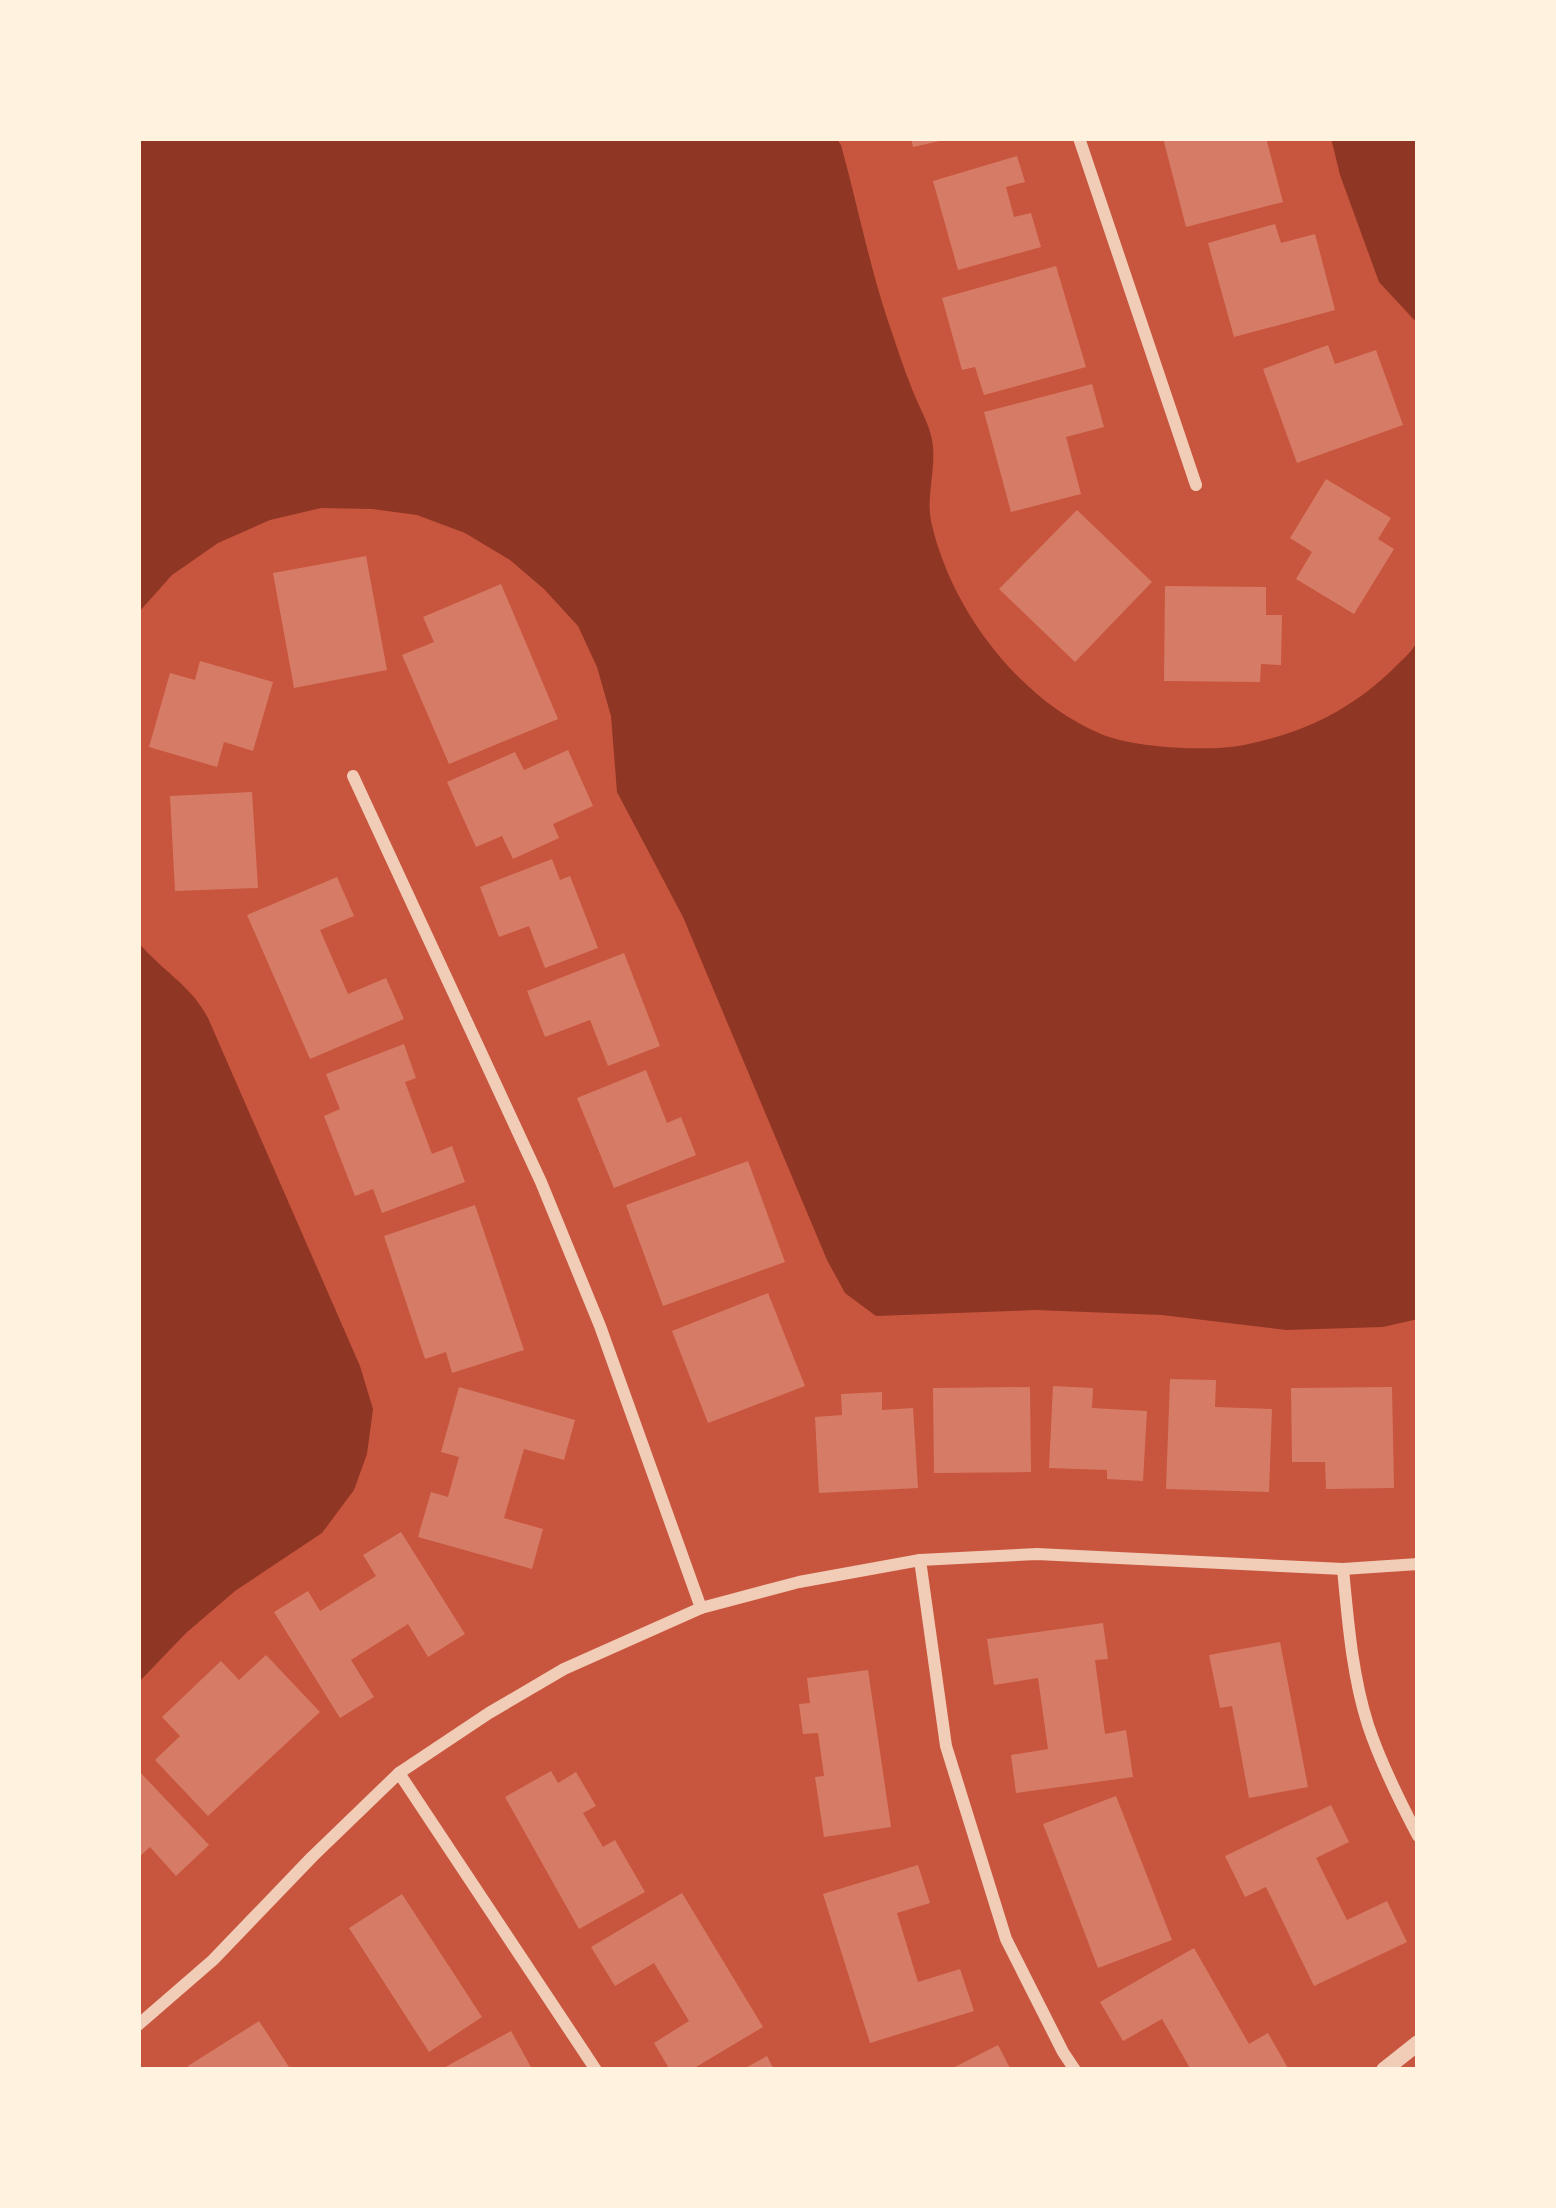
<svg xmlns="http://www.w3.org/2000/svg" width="1556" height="2208" font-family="'Fira Sans',sans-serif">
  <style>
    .water { fill: #8f3625 }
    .building { fill: #d67c66 }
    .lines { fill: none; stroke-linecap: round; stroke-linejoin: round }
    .minor { stroke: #f1ccb7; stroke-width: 12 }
    .tertiary { stroke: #f1ccb7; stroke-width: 16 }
  </style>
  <rect width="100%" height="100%" fill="#c8553d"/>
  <!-- water -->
  <g class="water">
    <path d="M138 138H836L841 145C857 203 869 264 888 321 896 344 903 367 912 389 918 405 929 423 932 440 937 466 926 495 931 521 950 608 1018 699 1101 734 1133 748 1210 752 1244 745 1303 733 1352 710 1395 667 1404 658 1413 651 1418 640V1319L1383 1327 1286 1330 1162 1315 1036 1310 876 1316 845 1293 827 1260 683 917 617 792 611 716 597 667 578 626 544 589 510 560 465 533 417 515 372 509 321 508 270 520 218 543 172 575 138 613Z"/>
    <polygon points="1331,138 1418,138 1418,324 1379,282 1340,175"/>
    <path d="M138 942C162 971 190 984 208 1018L360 1366 373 1409 367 1454 354 1490 322 1533 235 1591 186 1633 138 1683Z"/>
  </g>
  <!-- building -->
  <g class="building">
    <polygon points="911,138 944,138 944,140 913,147"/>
    <polygon points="1163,138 1266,138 1283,202 1186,227"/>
    <polygon points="1017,156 1025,182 1006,187 1014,217 1031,213 1041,247 958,270 933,181"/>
    <polygon points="1275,224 1281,243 1315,234 1335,310 1234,337 1208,243"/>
    <polygon points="1056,266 1086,367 984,395 975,367 962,370 942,298"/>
    <polygon points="1328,345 1335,364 1376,350 1403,425 1297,463 1263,369"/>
    <polygon points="1092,384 1104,427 1066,437 1081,494 1011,512 984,412"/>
    <polygon points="1326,479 1391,518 1378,539 1394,549 1354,614 1296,579 1312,552 1290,538"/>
    <polygon points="1077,510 1152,582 1075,662 999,589"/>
    <polygon points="366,556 387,670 294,688 273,573"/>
    <polygon points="501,584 558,719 449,764 402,655 434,642 423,617"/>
    <polygon points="1165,586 1266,587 1266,615 1282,615 1281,665 1261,664 1260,682 1164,681"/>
    <polygon points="200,661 273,682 253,751 224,742 217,767 149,747 170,673 195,680"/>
    <polygon points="568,750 593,806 553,824 559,838 513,859 502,836 476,847 447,782 515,752 524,770"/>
    <polygon points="252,792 258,888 175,891 170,796"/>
    <polygon points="552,859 560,880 570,876 598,948 545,968 529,926 499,937 480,887"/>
    <polygon points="337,877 354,916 320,930 348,994 386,978 404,1019 310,1059 247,915"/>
    <polygon points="624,953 660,1046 608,1066 590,1020 545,1037 527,991"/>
    <polygon points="404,1044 416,1078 405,1082 432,1154 452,1146 465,1182 382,1213 373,1189 355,1196 324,1116 340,1109 326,1074"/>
    <polygon points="646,1070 667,1123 681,1117 696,1155 614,1188 577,1098"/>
    <polygon points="748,1161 785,1262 663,1306 626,1205"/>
    <polygon points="475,1205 524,1350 452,1373 446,1352 425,1359 384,1236"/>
    <polygon points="768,1293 805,1386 708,1423 672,1331"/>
    <polygon points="1170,1379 1216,1380 1215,1407 1272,1409 1269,1492 1166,1489"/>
    <polygon points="1053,1386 1093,1388 1092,1408 1147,1411 1143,1481 1107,1479 1107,1470 1049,1468"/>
    <polygon points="459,1387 575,1420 564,1460 524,1449 504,1518 543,1529 532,1569 418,1537 431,1492 448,1497 459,1457 441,1452"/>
    <polygon points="1030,1387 1031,1472 934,1473 933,1388"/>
    <polygon points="1392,1387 1394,1488 1326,1489 1325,1462 1292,1462 1291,1388"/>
    <polygon points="882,1392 882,1410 913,1408 918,1488 819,1493 815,1417 842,1415 841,1394"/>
    <polygon points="401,1532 465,1634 428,1657 408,1624 351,1660 374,1697 340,1718 274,1612 308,1591 320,1611 376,1576 363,1555"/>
    <polygon points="1103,1623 1108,1659 1095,1660 1105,1734 1126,1730 1133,1777 1016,1793 1011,1755 1048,1749 1038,1678 994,1685 987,1639"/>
    <polygon points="1280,1642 1308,1787 1249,1798 1232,1706 1220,1708 1209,1655"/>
    <polygon points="266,1655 320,1712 208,1816 155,1760 180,1736 162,1717 221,1661 239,1680"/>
    <polygon points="868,1670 891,1827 824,1837 815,1777 824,1776 818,1733 803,1734 799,1704 810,1703 807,1678"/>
    <polygon points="138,1770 209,1845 176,1876 150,1847 138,1858"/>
    <polygon points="551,1771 558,1783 576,1772 596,1806 583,1813 603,1847 615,1840 645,1892 579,1929 505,1797"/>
    <polygon points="1116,1796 1172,1940 1098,1968 1043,1824"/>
    <polygon points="1331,1805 1349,1842 1316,1858 1347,1920 1387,1901 1407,1942 1314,1986 1266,1887 1245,1897 1225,1856"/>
    <polygon points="918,1865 930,1903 897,1913 918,1982 960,1969 974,2011 870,2043 823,1894"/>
    <polygon points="682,1893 763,2027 691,2070 670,2070 654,2043 689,2021 654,1963 615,1986 591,1947"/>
    <polygon points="402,1894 482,2017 429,2052 349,1928"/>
    <polygon points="1194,1948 1249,2044 1268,2033 1289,2070 1191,2070 1162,2019 1123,2041 1100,2002"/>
    <polygon points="259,2021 291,2070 190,2070 188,2066"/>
    <polygon points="511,2031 531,2067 526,2070 440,2070"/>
    <polygon points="998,2045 1011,2070 949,2070"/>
    <polygon points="767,2056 774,2070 742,2070"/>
  </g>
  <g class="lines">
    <!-- minor -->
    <g class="minor">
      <polyline points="1079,138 1196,485"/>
      <polyline points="353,776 541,1182 600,1326 701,1608"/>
      <polyline points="920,1560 946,1746 1006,1939 1063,2052 1075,2070"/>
      <path d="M1343 1569C1348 1621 1352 1675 1368 1725 1381 1764 1399 1800 1418 1836"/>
      <polyline points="399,1773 596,2070"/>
      <polyline points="138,2025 213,1960 312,1857 399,1773 489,1713 564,1669 701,1608 799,1582 920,1560 1037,1554 1343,1569 1418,1564"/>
    </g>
    <!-- tertiary -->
    <polyline class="tertiary" points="1384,2070 1418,2043"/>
  </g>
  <!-- border -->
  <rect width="1556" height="2208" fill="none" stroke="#fff3e0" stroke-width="282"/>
</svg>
